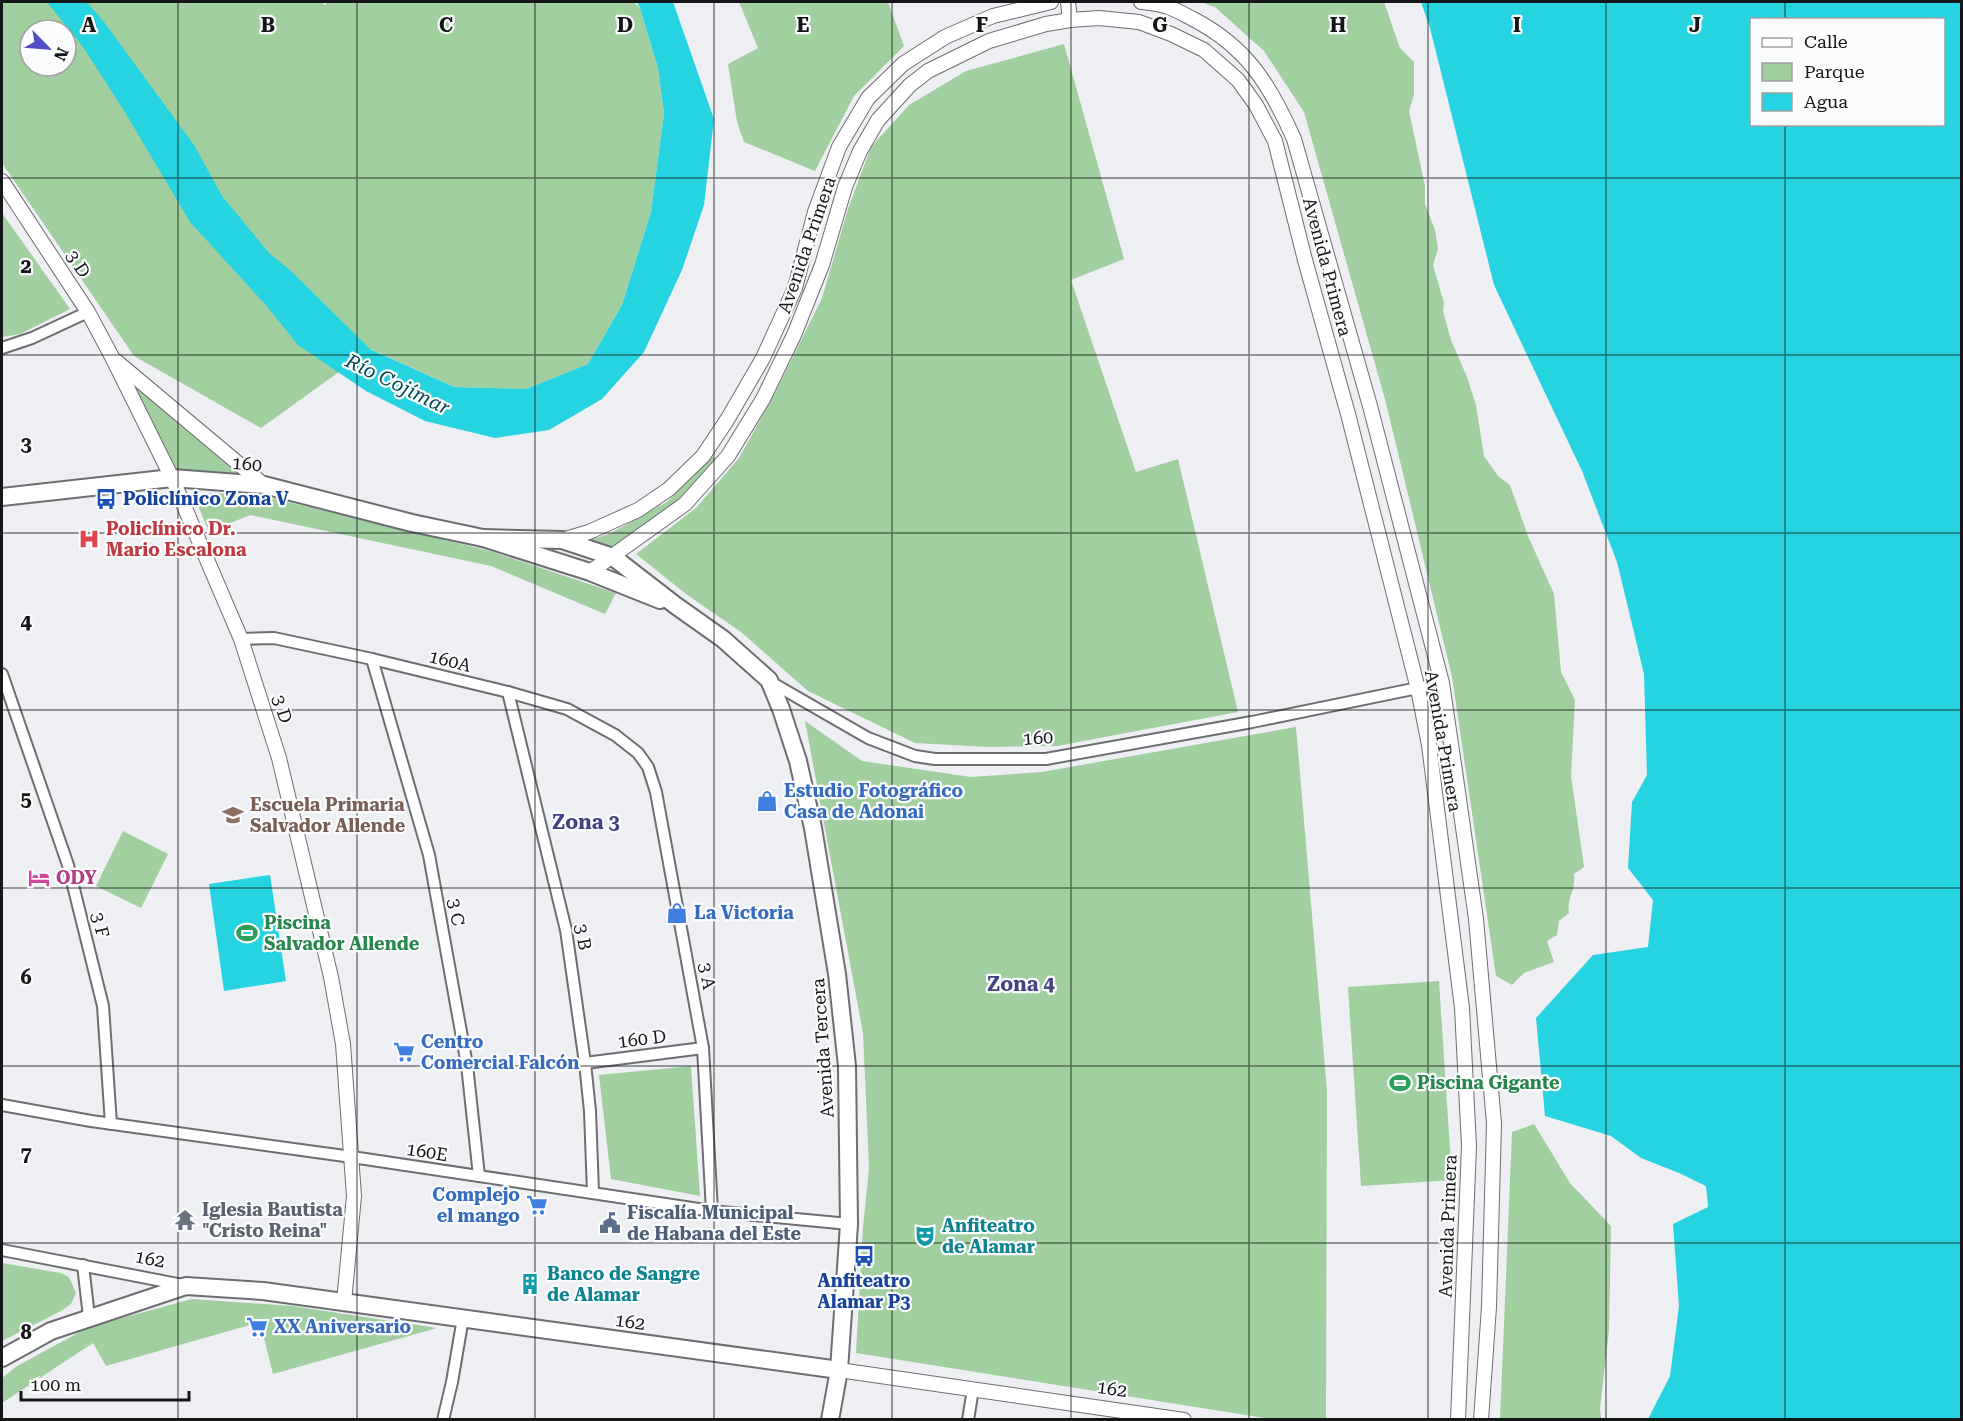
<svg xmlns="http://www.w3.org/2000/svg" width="1963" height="1421" font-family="'Roboto Serif',serif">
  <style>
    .green { fill: #a1cf9f; fill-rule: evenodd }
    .water { fill: #26d3e1; fill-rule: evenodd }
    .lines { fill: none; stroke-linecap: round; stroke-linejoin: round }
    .minor-casing { stroke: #6c6e71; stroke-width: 14 }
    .tertiary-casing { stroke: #6c6e71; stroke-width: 16 }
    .secondary-casing { stroke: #6c6e71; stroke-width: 20 }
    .minor { stroke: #fff; stroke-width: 10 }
    .tertiary { stroke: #fff; stroke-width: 14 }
    .secondary { stroke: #fff; stroke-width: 16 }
    .grid { fill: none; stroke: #151617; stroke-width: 1.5; stroke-opacity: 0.55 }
    .labels { text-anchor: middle; stroke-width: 4.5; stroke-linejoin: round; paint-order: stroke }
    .street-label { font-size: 18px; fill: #151617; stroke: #fbfcfe }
    .transit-label { font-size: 18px; font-weight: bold; fill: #164399; stroke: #fbfcfe; text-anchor: start }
    .health-label { font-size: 18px; font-weight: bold; fill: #be3a42; stroke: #fbfcfe; text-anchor: start }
    .shop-label { font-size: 18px; font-weight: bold; fill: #366cbe; stroke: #fbfcfe; text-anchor: start }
    .education-label { font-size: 18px; font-weight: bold; fill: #785e54; stroke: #fbfcfe; text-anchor: start }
    .hotel-label { font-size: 18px; font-weight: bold; fill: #b23c85; stroke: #fbfcfe; text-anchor: start }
    .leisure-label { font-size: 18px; font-weight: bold; fill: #27864d; stroke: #fbfcfe; text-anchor: start }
    .worship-label { font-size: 18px; font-weight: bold; fill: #5b616d; stroke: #fbfcfe; text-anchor: start }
    .service-label { font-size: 18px; font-weight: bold; fill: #4e5e75; stroke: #fbfcfe; text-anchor: start }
    .culture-label { font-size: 18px; font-weight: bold; fill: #0d838f; stroke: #fbfcfe; text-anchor: start }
    .water-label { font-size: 20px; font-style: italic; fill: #034c52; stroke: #fbfcfe }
    .neighbourhood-label { font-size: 20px; font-weight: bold; fill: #414480; stroke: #fbfcfe }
    .grid-label { font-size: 20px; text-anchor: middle; font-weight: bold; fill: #151617; stroke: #fbfcfe; stroke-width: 4.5; stroke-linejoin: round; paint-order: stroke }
  </style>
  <rect width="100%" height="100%" fill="#edeff3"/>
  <!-- green -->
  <g class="green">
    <path d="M2 2H321L325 5 327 2H634L640 8 658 68 664 113 651 212 622 305 588 364 526 389 454 387 371 349 261 428 134 356 2 163ZM30 30H66V66H30Z"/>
    <polygon points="739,2 888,2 904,46 854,96 815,171 744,142 737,122 728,64 758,48"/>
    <path d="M1200 2H1384L1400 48 1414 62V95L1409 111 1425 186V204L1435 230 1438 249 1433 265 1444 303 1443 311 1451 340 1467 377 1476 405 1484 456 1498 476 1510 485 1528 536 1554 594 1561 672 1575 700 1571 776 1584 867 1574 874C1576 893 1567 894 1569 913L1559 921 1557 935 1547 941 1554 962 1524 973 1512 985 1496 976 1452 677 1386 403 1304 112 1264 51 1215 7Z"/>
    <polygon points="1064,44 1124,259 1071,280 1136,472 1178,459 1238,712 1057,746 988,747 915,743 808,691 741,632 686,594 636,554 696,508 739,458 774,395 822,298 848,209 871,147 909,105 966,71"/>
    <polygon points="2,213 70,309 20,334 2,337"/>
    <polygon points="131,381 242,476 173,471"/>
    <polygon points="712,456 717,461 670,508 612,549 584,542 611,533 667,502"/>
    <polygon points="215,493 263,496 490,551 616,593 605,614 491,566 250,515 209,532 197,503 199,494"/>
    <polygon points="805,721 862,761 971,777 1042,772 1296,727 1327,1091 1326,1419 1271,1419 856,1353 863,1227 869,1168 863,1033"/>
    <polygon points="123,831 168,854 141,908 96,886"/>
    <polygon points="1439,981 1452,1180 1361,1186 1348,987"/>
    <polygon points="691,1066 700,1196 611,1179 599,1075"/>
    <polygon points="1534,1124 1570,1183 1611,1226 1609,1331 1600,1408 1601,1419 1500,1419 1512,1132"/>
    <polygon points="2,1263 61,1273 69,1277 76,1293 71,1304 61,1311 2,1341"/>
    <polygon points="192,1299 292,1306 437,1328 273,1374 260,1322 106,1366 93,1343 2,1403 2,1378 17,1366 89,1327"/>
  </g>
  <!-- water -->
  <g class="water">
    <polygon points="47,2 87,2 104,22 194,145 222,196 270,254 290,270 370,349 454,387 526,389 588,364 622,305 651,212 664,113 658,68 640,8 637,2 673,2 714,119 704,205 682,270 644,352 602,399 549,430 495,438 425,421 366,391 298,345 265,304 190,222 123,109 83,47"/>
    <path d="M1421 2H1961V1419H1648L1670 1376 1679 1306 1673 1224 1708 1207 1706 1186 1679 1173 1641 1158 1611 1136 1545 1116 1536 1018 1593 955 1648 947 1653 900 1628 868 1632 802 1647 775 1644 674 1617 562 1582 471 1494 285 1430 28ZM1752 20H1944V124H1752Z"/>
    <polygon points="270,875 286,981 224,991 209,884"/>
  </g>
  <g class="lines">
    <defs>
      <g id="minor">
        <polyline points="2,348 32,338 88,312"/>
        <polyline points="241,639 274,638 372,659 508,692 567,709 615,735 638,753 648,767 656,792 703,1048 712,1211"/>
        <polyline points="372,659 429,855 467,1065 479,1176"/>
        <polyline points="2,674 68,865 103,1006 111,1124"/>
        <polyline points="769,681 868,738 915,756 935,759 1046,759 1252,722 1442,683"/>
        <polyline points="508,692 566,930 585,1063 590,1111 593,1193"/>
        <polyline points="585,1063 703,1048"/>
        <polyline points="2,1105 91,1121 352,1157 712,1211 849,1224"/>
        <polyline points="2,1250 183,1285"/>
        <polyline points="83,1265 89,1317"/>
        <polyline points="443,1420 452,1382 463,1318"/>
        <polyline points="968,1420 973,1389"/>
      </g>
      <g id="tertiary">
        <polyline points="1068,2 1070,20"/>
        <path d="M1141 2C1150 3 1160 4 1168 7 1177 10 1185 15 1193 19 1247 47 1270 85 1294 139L1370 406 1442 683 1456 778 1476 919 1494 1123 1489 1307 1481 1420"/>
        <polyline points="2,181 88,312 112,357 172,478 241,639 279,758 331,977 343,1044 354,1196 344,1302"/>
        <polyline points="116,361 264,485"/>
        <polyline points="562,540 589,532 638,510 669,489 703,456 727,420 763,358 795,288 815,212 839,147 868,98 903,64 945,37 993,16 1051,2"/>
        <polyline points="590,572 685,504 728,456 763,399 794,335 822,265 845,187 860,151 878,120 910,85 928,71 989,41 1046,24 1070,20 1099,18 1139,22 1171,34 1204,50 1238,80 1256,105 1275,141 1305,260 1348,414 1418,689 1429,745 1462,1008 1469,1146 1458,1420"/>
        <polyline points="839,1370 1184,1420"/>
      </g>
      <g id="secondary">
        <polyline points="2,497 172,478 264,485 412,523 483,538 590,572 660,600"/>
        <polyline points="483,538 562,540 613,557 675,605 723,639 769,680 781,709 798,761 813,828 837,974 847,1066 849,1224 839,1370 830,1420"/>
        <polyline points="2,1358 51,1331 186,1286 263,1291 839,1370"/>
      </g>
    </defs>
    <!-- minor casing -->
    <use href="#minor" class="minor-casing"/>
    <!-- tertiary casing -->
    <use href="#tertiary" class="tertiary-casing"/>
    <!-- secondary casing -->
    <use href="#secondary" class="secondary-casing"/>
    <!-- minor -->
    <use href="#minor" class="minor"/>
    <!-- tertiary -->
    <use href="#tertiary" class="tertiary"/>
    <!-- secondary -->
    <use href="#secondary" class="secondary"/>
  </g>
  <!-- grid -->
  <path class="grid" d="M178 2V1420M357 2V1420M535 2V1420M714 2V1420M892 2V1420M1071 2V1420M1249 2V1420M1428 2V1420M1606 2V1420M1785 2V20M1785 124V1420M2 178H1962M2 355H1962M2 533H1962M2 710H1962M2 888H1962M2 1066H1962M2 1243H1962"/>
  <!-- icons -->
  <defs>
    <symbol id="bus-bare" viewBox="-9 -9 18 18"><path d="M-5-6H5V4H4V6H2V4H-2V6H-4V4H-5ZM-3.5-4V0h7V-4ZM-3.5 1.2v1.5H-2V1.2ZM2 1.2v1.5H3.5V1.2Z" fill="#1a4fb4" stroke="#fbfcfe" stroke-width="2.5" paint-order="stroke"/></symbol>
    <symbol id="hospital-bare" viewBox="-9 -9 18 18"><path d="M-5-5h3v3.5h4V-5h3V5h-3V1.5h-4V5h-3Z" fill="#e0444e" stroke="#fbfcfe" stroke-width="2.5" paint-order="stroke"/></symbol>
    <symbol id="shop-bare" viewBox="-9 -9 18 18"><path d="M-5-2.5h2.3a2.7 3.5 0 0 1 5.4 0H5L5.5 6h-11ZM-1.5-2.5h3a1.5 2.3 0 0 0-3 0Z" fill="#3f7fe0" stroke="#fbfcfe" stroke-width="2.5" paint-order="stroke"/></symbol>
    <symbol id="school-bare" viewBox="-9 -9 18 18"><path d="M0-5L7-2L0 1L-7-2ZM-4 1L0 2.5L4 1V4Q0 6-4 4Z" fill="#8d6e63" stroke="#fbfcfe" stroke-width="2.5" paint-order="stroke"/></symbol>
    <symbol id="hotel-bare" viewBox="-9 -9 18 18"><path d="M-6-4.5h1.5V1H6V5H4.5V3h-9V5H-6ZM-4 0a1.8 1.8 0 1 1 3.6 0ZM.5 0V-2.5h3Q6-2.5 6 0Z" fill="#d1479c" stroke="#fbfcfe" stroke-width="2.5" paint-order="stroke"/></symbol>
    <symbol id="stadium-bare" viewBox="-9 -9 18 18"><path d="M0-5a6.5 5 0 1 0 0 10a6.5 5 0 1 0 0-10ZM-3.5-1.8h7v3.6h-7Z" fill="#2e9e5b" stroke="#fbfcfe" stroke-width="2.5" paint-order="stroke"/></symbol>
    <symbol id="supermarket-bare" viewBox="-9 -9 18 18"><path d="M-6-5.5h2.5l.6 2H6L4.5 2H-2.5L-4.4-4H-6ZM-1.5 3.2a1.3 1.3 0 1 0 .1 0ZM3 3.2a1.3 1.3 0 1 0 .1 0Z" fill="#3f7fe0" stroke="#fbfcfe" stroke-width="2.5" paint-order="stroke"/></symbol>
    <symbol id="temple-bare" viewBox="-9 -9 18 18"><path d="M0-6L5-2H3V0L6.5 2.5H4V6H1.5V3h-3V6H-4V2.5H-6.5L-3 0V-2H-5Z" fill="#6b7280" stroke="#fbfcfe" stroke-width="2.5" paint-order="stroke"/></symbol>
    <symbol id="civic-bare" viewBox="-9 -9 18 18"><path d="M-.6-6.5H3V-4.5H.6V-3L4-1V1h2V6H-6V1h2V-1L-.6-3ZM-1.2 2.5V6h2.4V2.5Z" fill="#5c6f8a" stroke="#fbfcfe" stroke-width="2.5" paint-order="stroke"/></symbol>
    <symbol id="theatre-bare" viewBox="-9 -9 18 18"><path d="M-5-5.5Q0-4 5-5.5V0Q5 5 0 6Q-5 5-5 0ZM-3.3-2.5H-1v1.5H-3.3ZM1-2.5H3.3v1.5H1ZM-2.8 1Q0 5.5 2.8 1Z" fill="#0f9aa8" stroke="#fbfcfe" stroke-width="2.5" paint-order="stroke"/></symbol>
    <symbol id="building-bare" viewBox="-9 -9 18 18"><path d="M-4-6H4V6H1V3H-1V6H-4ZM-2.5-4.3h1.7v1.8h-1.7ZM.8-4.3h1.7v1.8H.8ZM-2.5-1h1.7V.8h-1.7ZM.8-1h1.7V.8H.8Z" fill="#0f9aa8" stroke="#fbfcfe" stroke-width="2.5" paint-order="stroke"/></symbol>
  </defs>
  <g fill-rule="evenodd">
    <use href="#bus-bare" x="91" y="484" width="30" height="30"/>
    <use href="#hospital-bare" x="74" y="524" width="30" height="30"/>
    <use href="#shop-bare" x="752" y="786" width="30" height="30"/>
    <use href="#school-bare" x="218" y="800" width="30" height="30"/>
    <use href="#hotel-bare" x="24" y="863" width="30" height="30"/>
    <use href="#shop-bare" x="662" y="898" width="30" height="30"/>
    <use href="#stadium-bare" x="232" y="918" width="30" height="30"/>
    <use href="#supermarket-bare" x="389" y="1037" width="30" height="30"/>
    <use href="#stadium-bare" x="1385" y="1068" width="30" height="30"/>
    <use href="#supermarket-bare" x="522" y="1190" width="30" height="30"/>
    <use href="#temple-bare" x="170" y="1205" width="30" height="30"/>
    <use href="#civic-bare" x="595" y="1208" width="30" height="30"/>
    <use href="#theatre-bare" x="910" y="1221" width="30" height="30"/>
    <use href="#bus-bare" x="849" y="1241" width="30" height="30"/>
    <use href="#building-bare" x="515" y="1269" width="30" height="30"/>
    <use href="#supermarket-bare" x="242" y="1312" width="30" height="30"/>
  </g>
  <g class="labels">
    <!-- street labels -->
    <g class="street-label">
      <text transform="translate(807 245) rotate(-71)" y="6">Avenida Primera</text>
      <text transform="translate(78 264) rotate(57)" y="6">3 D</text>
      <text transform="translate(1327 267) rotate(75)" y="6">Avenida Primera</text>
      <text transform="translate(247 464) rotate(5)" y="6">160</text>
      <text transform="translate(450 661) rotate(14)" y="6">160A</text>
      <text transform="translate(282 709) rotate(72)" y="6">3 D</text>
      <text transform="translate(1038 738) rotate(-4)" y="6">160</text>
      <text transform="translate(1443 741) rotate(80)" y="6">Avenida Primera</text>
      <text transform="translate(456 912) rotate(80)" y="6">3 C</text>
      <text transform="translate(100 925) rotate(76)" y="6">3 F</text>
      <text transform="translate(583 937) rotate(80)" y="6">3 B</text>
      <text transform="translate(707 976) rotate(80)" y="6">3 A</text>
      <text transform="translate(642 1039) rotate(-7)" y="6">160 D</text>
      <text transform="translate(823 1048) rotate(-94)" y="6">Avenida Tercera</text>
      <text transform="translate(427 1152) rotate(9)" y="6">160E</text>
      <text transform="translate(1448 1226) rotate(-88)" y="6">Avenida Primera</text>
      <text transform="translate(150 1259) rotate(11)" y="6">162</text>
      <text transform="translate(630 1322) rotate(8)" y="6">162</text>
      <text transform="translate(1112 1389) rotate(8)" y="6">162</text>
    </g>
    <!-- transit labels -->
    <g class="transit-label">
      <text x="123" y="505">Policlínico Zona V</text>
      <text x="864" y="1287" text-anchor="middle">Anfiteatro<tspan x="864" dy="21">Alamar P3</tspan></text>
    </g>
    <!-- health labels -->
    <g class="health-label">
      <text x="106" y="535">Policlínico Dr.<tspan x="106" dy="21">Mario Escalona</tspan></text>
    </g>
    <!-- shop labels -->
    <g class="shop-label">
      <text x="784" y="797">Estudio Fotográfico<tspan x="784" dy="21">Casa de Adonai</tspan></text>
      <text x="694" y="919">La Victoria</text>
      <text x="421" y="1048">Centro<tspan x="421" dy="21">Comercial Falcón</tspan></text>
      <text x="520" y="1201" text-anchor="end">Complejo<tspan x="520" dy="21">el mango</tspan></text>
      <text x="274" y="1333">XX Aniversario</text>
    </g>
    <!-- education labels -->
    <g class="education-label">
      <text x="250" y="811">Escuela Primaria<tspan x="250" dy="21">Salvador Allende</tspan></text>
    </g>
    <!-- hotel labels -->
    <g class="hotel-label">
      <text x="56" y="884">ODY</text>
    </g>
    <!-- leisure labels -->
    <g class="leisure-label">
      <text x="264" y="929">Piscina<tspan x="264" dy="21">Salvador Allende</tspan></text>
      <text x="1417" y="1089">Piscina Gigante</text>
    </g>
    <!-- worship labels -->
    <g class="worship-label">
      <text x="202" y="1216">Iglesia Bautista<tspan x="202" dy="21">"Cristo Reina"</tspan></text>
    </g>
    <!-- service labels -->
    <g class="service-label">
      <text x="627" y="1219">Fiscalía Municipal<tspan x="627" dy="21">de Habana del Este</tspan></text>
    </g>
    <!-- culture labels -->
    <g class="culture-label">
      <text x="942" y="1232">Anfiteatro<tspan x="942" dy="21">de Alamar</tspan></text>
      <text x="547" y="1280">Banco de Sangre<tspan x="547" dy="21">de Alamar</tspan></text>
    </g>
    <!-- water labels -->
    <g class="water-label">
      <text transform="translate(398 384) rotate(26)" y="7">Río Cojímar</text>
    </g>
    <!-- neighbourhood labels -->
    <g class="neighbourhood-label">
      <text x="586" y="829">Zona 3</text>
      <text x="1021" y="991">Zona 4</text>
    </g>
  </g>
  <g class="grid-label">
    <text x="89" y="32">A</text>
    <text x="268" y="32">B</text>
    <text x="446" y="32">C</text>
    <text x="625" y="32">D</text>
    <text x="803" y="32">E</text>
    <text x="982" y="32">F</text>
    <text x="1160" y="32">G</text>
    <text x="1338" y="32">H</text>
    <text x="1517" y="32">I</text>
    <text x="1695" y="32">J</text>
    <text x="26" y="273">2</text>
    <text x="26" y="451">3</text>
    <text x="26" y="629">4</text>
    <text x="26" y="806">5</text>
    <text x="26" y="984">6</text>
    <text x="26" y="1161">7</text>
    <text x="26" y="1339">8</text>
  </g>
  <!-- border -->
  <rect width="1963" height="1421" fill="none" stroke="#151617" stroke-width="6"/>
  <!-- legend -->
  <rect x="1750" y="18" width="195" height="108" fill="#fbfcfe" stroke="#9fa0a2" stroke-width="1.5"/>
  <rect x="1762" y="38" width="30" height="9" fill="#ffffff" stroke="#9fa0a2" stroke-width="1.5"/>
  <text x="1804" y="48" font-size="18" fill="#151617">Calle</text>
  <rect x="1762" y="63" width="30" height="18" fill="#a1cf9f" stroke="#9fa0a2" stroke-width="1.5"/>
  <text x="1804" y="78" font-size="18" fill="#151617">Parque</text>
  <rect x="1762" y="93" width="30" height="18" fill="#26d3e1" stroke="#9fa0a2" stroke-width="1.5"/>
  <text x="1804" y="108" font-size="18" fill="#151617">Agua</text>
  <!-- north arrow -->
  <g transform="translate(48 48) rotate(115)"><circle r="28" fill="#fbfcfe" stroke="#9fa0a2" stroke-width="1.5"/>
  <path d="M0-4.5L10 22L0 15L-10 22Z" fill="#514dc4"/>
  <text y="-9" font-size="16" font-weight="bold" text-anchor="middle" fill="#151617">N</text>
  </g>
  <!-- scale -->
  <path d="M21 1391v9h168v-9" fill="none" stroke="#151617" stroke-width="3"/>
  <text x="30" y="1391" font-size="18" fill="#151617" stroke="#fbfcfe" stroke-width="4.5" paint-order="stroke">100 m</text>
</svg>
